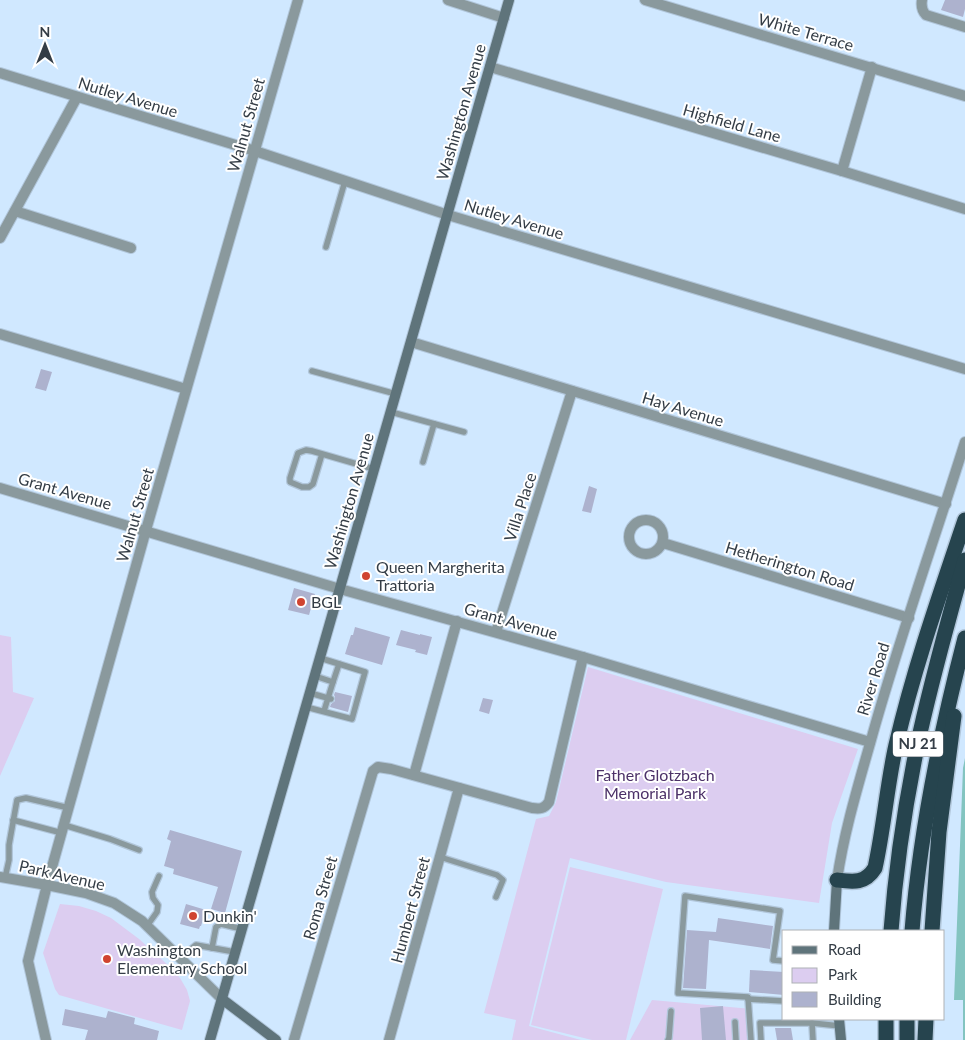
<svg xmlns="http://www.w3.org/2000/svg" width="965" height="1040" font-family="Lato,sans-serif">
  <style>
    .green { fill: #dccdf0 }
    .water { fill: #83c4c0 }
    .building { fill: #adb2ce }
    .lines { fill: none; stroke-linecap: round; stroke-linejoin: round }
    .service-casing { stroke: #b1c6da; stroke-width: 8 }
    .minor-casing { stroke: #b1c6da; stroke-width: 12 }
    .tertiary-casing { stroke: #b1c6da; stroke-width: 12 }
    .secondary-casing { stroke: #b1c6da; stroke-width: 12 }
    .motorway-casing { stroke: #b1c6da; stroke-width: 18 }
    .service { stroke: #8a999d; stroke-width: 5.5 }
    .minor { stroke: #8a999d; stroke-width: 10 }
    .tertiary { stroke: #8a999d; stroke-width: 10 }
    .secondary { stroke: #5f747b; stroke-width: 10 }
    .motorway { stroke: #26444e; stroke-width: 15 }
    .poi-dot { fill: #d04430; stroke: #fff; stroke-width: 2 }
    .labels { text-anchor: middle; stroke-width: 4; stroke-linejoin: round; paint-order: stroke }
    .shield { fill: #fff; stroke: #71777e; stroke-width: 1 }
    .shield-label { font-size: 15px; font-weight: bold; fill: #343d46 }
    .street-label { font-size: 16px; fill: #343d46; stroke: #fff }
    .poi-label { font-size: 16px; fill: #343d46; stroke: #fff; text-anchor: start }
    .park-label { font-size: 16px; fill: #4c3168; stroke: #fff }
  </style>
  <rect width="100%" height="100%" fill="#d0e8ff"/>
  <!-- green -->
  <g class="green">
    <polygon points="0,635 11,637 13,692 34,698 0,776"/>
    <polygon points="588,667 858,749 832,823 819,903 666,882 570,858 529,1026 581,1040 512,1040 516,1020 484,1013 536,819 549,816 556,802"/>
    <polygon points="570,867 663,889 626,1040 592,1040 531,1025"/>
    <polygon points="60,904 79,906 96,911 111,918 139,939 169,966 180,978 187,990 190,1001 182,1030 59,995 55,989 43,953"/>
    <polygon points="652,1000 752,1009 754,1040 630,1040"/>
  </g>
  <!-- water -->
  <polygon class="water" points="965,758 965,1040 963,1040 963,1000 954,1000 963,768"/>
  <!-- building -->
  <g class="building">
    <polygon points="945,0 965,0 965,9 963,17 941,10"/>
    <polygon points="41,369 52,372 46,391 35,388"/>
    <polygon points="589,486 597,489 591,513 582,511"/>
    <polygon points="294,588 315,594 309,615 288,610"/>
    <polygon points="355,627 390,637 382,665 345,654 351,635 353,635"/>
    <polygon points="401,630 420,635 420,634 432,637 427,655 415,652 416,650 396,645"/>
    <polygon points="335,692 352,696 348,712 330,707 331,704 335,701 335,697 334,695"/>
    <polygon points="483,698 493,700 489,714 479,711"/>
    <polygon points="170,830 242,851 225,913 211,909 218,887 173,874 174,869 164,866 171,841 167,839"/>
    <polygon points="186,904 206,910 201,926 200,926 199,929 180,924"/>
    <polygon points="718,918 773,926 770,949 709,940 706,989 683,988 687,930 716,932"/>
    <polygon points="750,970 784,972 784,995 749,992"/>
    <polygon points="723,1006 726,1040 702,1040 700,1008"/>
    <polygon points="65,1009 106,1018 108,1011 135,1018 134,1024 159,1031 157,1040 85,1040 88,1030 62,1025"/>
    <polygon points="775,1028 791,1028 793,1040 777,1040"/>
  </g>
  <g class="lines">
    <defs>
      <g id="service">
        <polyline points="326,247 345,181"/>
        <polyline points="312,371 396,394"/>
        <polyline points="391,412 464,432"/>
        <polyline points="322,454 313,484 309,487 302,487 290,482 290,478 298,453 306,450 312,451 374,469"/>
        <polyline points="423,462 434,424"/>
        <polyline points="315,676 333,682 339,664"/>
        <polyline points="310,693 331,699"/>
        <polyline points="306,707 352,719 365,672 320,658"/>
        <polyline points="324,711 333,682"/>
        <polyline points="13,820 62,833"/>
        <polyline points="64,825 110,839 139,850"/>
        <polyline points="440,857 497,875 503,880 496,897"/>
        <polyline points="5,878 9,860 9,845 17,800 26,798 69,808"/>
        <polyline points="147,926 157,912 158,905 153,898 152,892 159,876"/>
        <polyline points="212,948 216,927 221,924 242,929"/>
        <polyline points="180,958 196,945 235,952"/>
        <polyline points="748,999 784,1001"/>
        <polyline points="735,1022 736,1040"/>
        <polyline points="812,1023 840,1026"/>
        <polyline points="668,1040 669,1038 671,1011"/>
        <polyline points="751,1040 748,997 678,993 685,896 780,911 773,960 784,961"/>
        <polyline points="761,1040 760,1023 812,1023 813,1040"/>
      </g>
      <g id="minor">
        <polyline points="448,0 504,18"/>
        <polyline points="645,0 965,96"/>
        <path d="M922 0C921 6 922 11 926 15L965 27"/>
        <polyline points="490,67 842,171 965,209"/>
        <polyline points="0,73 255,151 448,215 965,369"/>
        <polyline points="842,171 872,67"/>
        <polyline points="15,211 131,248"/>
        <polyline points="0,238 77,97"/>
        <polyline points="0,334 186,389"/>
        <polyline points="411,342 946,504"/>
        <polyline points="0,488 340,589 583,657 870,742"/>
        <circle cx="646" cy="537" r="17"/>
        <polyline points="663,543 909,618"/>
        <polyline points="496,632 572,391"/>
        <polyline points="414,775 457,621"/>
        <polyline points="46,1040 28,961 47,885 146,530 298,0"/>
        <path d="M294 1040 373 771 378 767 391 769 532 808C540 809 544 809 549 802L583 657"/>
        <polyline points="389,1040 459,788"/>
      </g>
      <g id="tertiary">
        <polyline points="0,877 47,885 86,893 114,903 142,921 222,999"/>
        <path d="M837 880C844 832 858 786 871 740 899 639 934 541 965 442"/>
      </g>
      <g id="secondary">
        <polyline points="834,931 837,880"/>
        <polyline points="222,999 276,1040"/>
        <polyline points="839,1019 841,1040"/>
        <polyline points="210,1040 509,0"/>
      </g>
      <g id="motorway">
        <path d="M837 880C853 882 865 884 875 868 884 827 887 785 896 745 914 668 940 594 965 520"/>
        <path d="M891 931C896 865 906 798 920 733 933 675 949 617 965 560"/>
        <path d="M912 931C920 832 940 734 965 638"/>
        <polyline points="932,931 939,832 954,716"/>
        <polyline points="886,1040 886,1019"/>
        <polyline points="907,1040 907,1019"/>
        <polyline points="925,1040 926,1019"/>
      </g>
    </defs>
    <!-- service casing -->
    <use href="#service" class="service-casing"/>
    <!-- minor casing -->
    <use href="#minor" class="minor-casing"/>
    <!-- tertiary casing -->
    <use href="#tertiary" class="tertiary-casing"/>
    <!-- secondary casing -->
    <use href="#secondary" class="secondary-casing"/>
    <!-- motorway casing -->
    <use href="#motorway" class="motorway-casing"/>
    <!-- service -->
    <use href="#service" class="service"/>
    <!-- minor -->
    <use href="#minor" class="minor"/>
    <!-- tertiary -->
    <use href="#tertiary" class="tertiary"/>
    <!-- secondary -->
    <use href="#secondary" class="secondary"/>
    <!-- motorway -->
    <use href="#motorway" class="motorway"/>
  </g>
  <!-- markers -->
  <g class="poi-dot">
    <circle cx="366" cy="576" r="5"/>
    <circle cx="301" cy="602" r="5"/>
    <circle cx="193" cy="916" r="5"/>
    <circle cx="107" cy="959" r="5"/>
  </g>
  <g class="labels">
    <!-- shield labels -->
    <rect class="shield" x="893" y="731.5" width="50" height="25" rx="4"/>
    <g class="shield-label">
      <text x="918" y="749">NJ 21</text>
    </g>
    <!-- street labels -->
    <g class="street-label">
      <text transform="translate(806 32) rotate(16)" y="6">White Terrace</text>
      <text transform="translate(128 97) rotate(17)" y="6">Nutley Avenue</text>
      <text transform="translate(461 112) rotate(-74)" y="6">Washington Avenue</text>
      <text transform="translate(732 123) rotate(16)" y="6">Highfield Lane</text>
      <text transform="translate(246 125) rotate(-74)" y="6">Walnut Street</text>
      <text transform="translate(514 219) rotate(17)" y="6">Nutley Avenue</text>
      <text transform="translate(683 409) rotate(17)" y="6">Hay Avenue</text>
      <text transform="translate(65 491) rotate(16)" y="6">Grant Avenue</text>
      <text transform="translate(349 501) rotate(-74)" y="6">Washington Avenue</text>
      <text transform="translate(520 507) rotate(-72)" y="6">Villa Place</text>
      <text transform="translate(135 515) rotate(-74)" y="6">Walnut Street</text>
      <text transform="translate(790 566) rotate(17)" y="6">Hetherington Road</text>
      <text transform="translate(511 621) rotate(16)" y="6">Grant Avenue</text>
      <text transform="translate(873 679) rotate(-73)" y="6">River Road</text>
      <text transform="translate(62 875) rotate(13)" y="6">Park Avenue</text>
      <text transform="translate(320 898) rotate(-74)" y="6">Roma Street</text>
      <text transform="translate(410 910) rotate(-75)" y="6">Humbert Street</text>
    </g>
    <!-- poi labels -->
    <g class="poi-label">
      <text x="376" y="573">Queen Margherita<tspan x="376" dy="18">Trattoria</tspan></text>
      <text x="311" y="608">BGL</text>
      <text x="203" y="922">Dunkin'</text>
      <text x="117" y="956">Washington<tspan x="117" dy="18">Elementary School</tspan></text>
    </g>
    <!-- park labels -->
    <g class="park-label">
      <text x="655" y="781">Father Glotzbach<tspan x="655" dy="18">Memorial Park</tspan></text>
    </g>
  </g>
  <!-- legend -->
  <rect x="782" y="930" width="162" height="90" fill="#ffffff" stroke="#aeb1b5"/>
  <rect x="792" y="946" width="25" height="8" fill="#5f747b" stroke="#aeb1b5"/>
  <text x="828" y="955" font-size="15" fill="#343d46">Road</text>
  <rect x="792" y="968" width="25" height="15" fill="#dccdf0" stroke="#aeb1b5"/>
  <text x="828" y="980" font-size="15" fill="#343d46">Park</text>
  <rect x="792" y="992" width="25" height="15" fill="#adb2ce" stroke="#aeb1b5"/>
  <text x="828" y="1005" font-size="15" fill="#343d46">Building</text>
  <!-- north arrow -->
  <g transform="translate(45 45)" stroke="#ffffff" stroke-width="4" paint-order="stroke">
  <path d="M0-4L9 19L0 12L-9 19Z" fill="#343d46"/>
  <text y="-8" font-size="14" font-weight="bold" text-anchor="middle" fill="#343d46">N</text>
  </g>
</svg>
